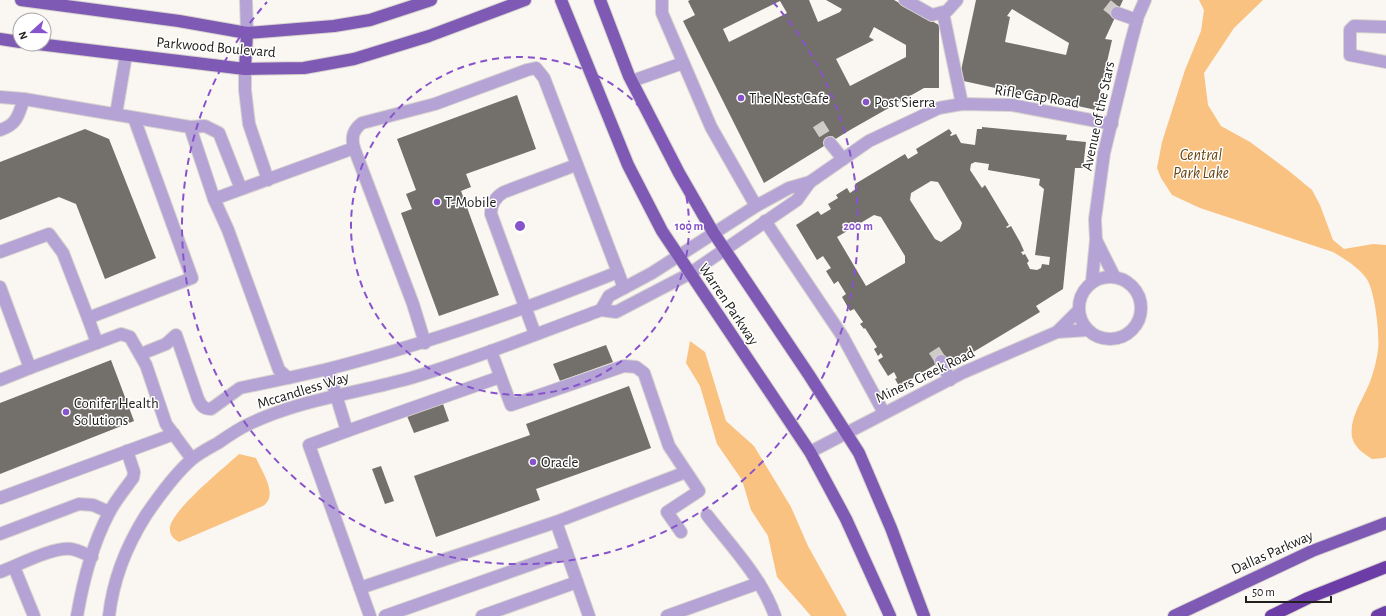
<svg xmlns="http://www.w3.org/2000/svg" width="1386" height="616" font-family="'Alegreya Sans',sans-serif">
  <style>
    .water { fill: #f9c280 }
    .building { fill: #736f6b; fill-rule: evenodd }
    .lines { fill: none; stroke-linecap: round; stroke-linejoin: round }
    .minor-tunnel { stroke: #cfcbc7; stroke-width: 12; stroke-dasharray: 12 6; stroke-linecap: butt }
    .minor-casing { stroke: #d7d4cf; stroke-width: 14 }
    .major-casing { stroke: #d7d4cf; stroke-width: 14 }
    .highway-casing { stroke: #d7d4cf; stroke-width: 14 }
    .minor { stroke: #b5a3d5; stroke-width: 12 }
    .major { stroke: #7f5ab4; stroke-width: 12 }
    .highway { stroke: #6c3da7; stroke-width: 12 }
    .ring { fill: none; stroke: #8753cb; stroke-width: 2; stroke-dasharray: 7 5 }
    .poi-dot { fill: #8753cb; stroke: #fff; stroke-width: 1.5 }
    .labels { text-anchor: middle; stroke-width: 3; stroke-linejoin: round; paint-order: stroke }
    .street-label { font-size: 15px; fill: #21201e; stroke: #fff }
    .poi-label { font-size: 15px; fill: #21201e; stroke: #fff; text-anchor: start }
    .water-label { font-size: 16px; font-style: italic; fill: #67430f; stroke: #fff }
    .centre { fill: #8753cb; stroke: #fff; stroke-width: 2 }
    .ring-label { font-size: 12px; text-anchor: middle; font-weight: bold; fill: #8753cb; stroke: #fff; stroke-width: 3; stroke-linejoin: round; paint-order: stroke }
  </style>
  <rect width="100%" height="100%" fill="#faf6f1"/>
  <!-- water -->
  <g class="water">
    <path d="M1199 0H1263L1234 28 1204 73 1208 105 1221 126 1250 142 1289 171 1312 190 1320 205 1333 240 1344 249 1373 244 1386 245V457L1384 458 1372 459C1364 454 1354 447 1352 437 1349 416 1365 397 1371 379 1374 370 1377 359 1378 350 1380 336 1375 289 1366 278 1357 266 1346 260 1333 252L1200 208 1172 195 1161 178 1157 168 1162 142 1185 70 1201 31 1204 10Z"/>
    <polygon points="690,341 705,352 726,421 754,446 791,507 808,546 847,616 811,616 777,577 768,536 751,510 742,480 717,444 700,386 686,363"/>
    <path d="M239 454 256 458C262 472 279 495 263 506L179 542C173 539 169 534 170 527 173 509 224 468 239 454Z"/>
  </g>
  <!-- building -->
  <g class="building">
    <path d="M809 0 818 22 840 12 842 9 826 0H894L939 25V88H924L850 130 764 183 683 21 695 15 688 1 690 0ZM780 1 787 13 729 42 723 29ZM874 27 906 45V57L850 86 836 59 874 40 869 37Z"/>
    <path d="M976 0H1123L1105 39 1112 40 1096 110 959 80ZM1012 9 1069 43 1066 55 1005 42 1010 17 1007 16Z"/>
    <polygon points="517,95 536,149 466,174 471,187 461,191 499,295 439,316 401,213 412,209 406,194 416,190 397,139"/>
    <path d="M982 127 1067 135 1066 140 1086 142 1083 168H1075L1063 289 1036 306 1040 312 950 366 946 358 910 380 913 385 902 391 895 379 897 378 894 372 888 376 878 360 883 357 881 353 878 356 874 349 877 347 865 328 864 329 860 324 863 322 854 309 850 311 842 297 846 294 838 281 834 284 826 271 831 268 823 256 817 260 796 225 818 211 821 215 831 209 828 204 838 198 836 195 847 188 850 193 857 188 855 184 905 154 908 159 918 153 916 149 949 129 952 133 950 135 951 136 956 134 961 143 975 145 977 129H982ZM975 162 989 164 988 170 1040 179 1039 185 1044 189 1035 255 1050 257 1049 265 1042 264 1041 268 1037 270 1030 269 1027 263 1029 261 1025 254 1023 255 1021 252 1024 251 1020 242 1011 226 1007 228 1006 227 1009 225 985 185 982 188 970 170 971 164ZM931 181 938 182 962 223 960 229 941 242 935 239 910 200 911 193ZM874 215 881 217 905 256V263L866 286 837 237Z"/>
    <polygon points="85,129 109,139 156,258 105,279 76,204 59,197 0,220 0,162"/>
    <polygon points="606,345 613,362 560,381 553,364"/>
    <polygon points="111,360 134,421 0,474 0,403"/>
    <polygon points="629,386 651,448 536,489 540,500 436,537 414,476 530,435 526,424"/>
    <polygon points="443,404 449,421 414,433 407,416"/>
    <polygon points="381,466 394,501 385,504 372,469"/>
  </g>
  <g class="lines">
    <!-- minor-tunnel -->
    <g class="minor-tunnel">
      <polyline points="1107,5 1117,13"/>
      <polyline points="818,124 830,143"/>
      <polyline points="934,350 941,361"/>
    </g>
    <defs>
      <g id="minor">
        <polyline points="246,0 247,33"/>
        <polyline points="662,0 662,13 711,127 756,206"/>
        <polyline points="905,0 932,15 947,11 957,0"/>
        <polyline points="943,13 962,104"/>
        <polyline points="1117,13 1137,20"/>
        <polyline points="1386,27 1354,26 1350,30 1350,55 1386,62"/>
        <polyline points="245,69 245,90 249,124 268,180"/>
        <polyline points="632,81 683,63"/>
        <polyline points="0,97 24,99 190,127 214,199"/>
        <polyline points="116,114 126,55"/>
        <polyline points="190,127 205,126 219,133 241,189"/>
        <path d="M0 130C18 124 18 115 24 99"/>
        <polyline points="830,143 843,159"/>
        <polyline points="354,148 413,304 425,343"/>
        <polyline points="765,221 843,337 884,413"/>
        <polyline points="1096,240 1114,276"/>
        <polyline points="0,252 49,234 63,253 88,318 192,278 134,118"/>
        <circle cx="1110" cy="308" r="31"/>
        <polyline points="1092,281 1096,240 1095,219 1104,153 1131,42 1138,16 1145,0"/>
        <polyline points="0,287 30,368 121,334 130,337 146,365 166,424 192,459"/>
        <polyline points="601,310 609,296 652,273 756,206 789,188 810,182 869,141 939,108 962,104 1012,105 1112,124"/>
        <polyline points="88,318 97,343"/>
        <polyline points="1057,332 1079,310"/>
        <path d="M535 334 491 214C491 204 495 197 504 192L576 165"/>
        <polyline points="491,351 511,405 624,366 636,367 644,373 669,446 699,491 667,512 681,532"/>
        <path d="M141 354 166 344 176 335 198 399C201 405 203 409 211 409L240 388 288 378"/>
        <polyline points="941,361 950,380"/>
        <path d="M328 369C427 344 523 310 618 272"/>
        <polyline points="0,380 30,368"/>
        <polyline points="347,431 500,377"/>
        <polyline points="810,452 962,373 1057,332 1088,330"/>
        <polyline points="0,498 174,434"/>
        <path d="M707 515C731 546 762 578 775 616"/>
        <polyline points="556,522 686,472"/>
        <polyline points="0,534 79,504 93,505 109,512"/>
        <polyline points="14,567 34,616"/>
        <path d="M0 572C19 565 52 547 71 549 79 550 85 554 92 557"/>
        <polyline points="360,588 370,616"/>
        <path d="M77 616C83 581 92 545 109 513 115 501 125 489 133 478L134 472 127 451"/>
        <path d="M109 616C113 580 127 545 146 515 159 496 174 475 191 460 199 453 209 448 218 443 228 436 238 429 249 424 301 399 359 393 414 377 477 358 539 333 601 310L616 312 689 274 797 200 810 182"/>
        <polyline points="385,616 566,552"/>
        <polyline points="482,616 577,582"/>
        <path d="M589 616 556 522 360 588 309 445 347 431 328 369 288 378 279 370 228 230 214 199 354 148C351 137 353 130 362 123L435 104 527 70 536 68 544 78 624 288"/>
        <polyline points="667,616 759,583"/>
      </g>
      <g id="major">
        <polyline points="21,0 179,21 247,33 334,26 370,20 431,0"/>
        <polyline points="561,0 628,165 662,231 810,452 846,519 890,616"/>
        <polyline points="600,0 629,76 679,173 713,232 809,375 859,453 891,528 924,616"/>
        <polyline points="0,39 20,42"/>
        <polyline points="38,44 245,69 304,68 354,59 429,36 525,0"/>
        <polyline points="245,69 247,33"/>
        <polyline points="1174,616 1312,551 1386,523"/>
      </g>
      <g id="highway">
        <polyline points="1271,616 1308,598 1386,567"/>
        <polyline points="1377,616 1386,612"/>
      </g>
    </defs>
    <!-- minor casing -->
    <use href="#minor" class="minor-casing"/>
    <!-- major casing -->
    <use href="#major" class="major-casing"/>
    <!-- highway casing -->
    <use href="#highway" class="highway-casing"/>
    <!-- minor -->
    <use href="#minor" class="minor"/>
    <!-- major -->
    <use href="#major" class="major"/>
    <!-- highway -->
    <use href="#highway" class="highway"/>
  </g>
  <!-- distance rings -->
  <g class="ring">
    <circle cx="520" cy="226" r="169"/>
    <path d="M773 2A338 338 0 1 1 267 2"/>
  </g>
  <!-- markers -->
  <g class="poi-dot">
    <circle cx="741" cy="98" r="4"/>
    <circle cx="866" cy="102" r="4"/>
    <circle cx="437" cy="202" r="4"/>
    <circle cx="66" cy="412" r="4"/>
    <circle cx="533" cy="462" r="4"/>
  </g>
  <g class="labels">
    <!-- street labels -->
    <g class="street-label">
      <text transform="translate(216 47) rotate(5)" y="5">Parkwood Boulevard</text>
      <text transform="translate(1037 96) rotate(9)" y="5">Rifle Gap Road</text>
      <text transform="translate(1098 116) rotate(-78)" y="5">Avenue of the Stars</text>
      <text transform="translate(729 304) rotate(56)" y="5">Warren Parkway</text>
      <text transform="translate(925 375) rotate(-26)" y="5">Miners Creek Road</text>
      <text transform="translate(303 390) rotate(-17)" y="5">Mccandless Way</text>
      <text transform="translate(1272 552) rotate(-24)" y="5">Dallas Parkway</text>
    </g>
    <!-- poi labels -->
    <g class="poi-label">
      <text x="749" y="103">The Nest Cafe</text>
      <text x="874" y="107">Post Sierra</text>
      <text x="445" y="207">T-Mobile</text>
      <text x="74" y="408">Conifer Health<tspan x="74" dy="17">Solutions</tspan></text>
      <text x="541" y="467">Oracle</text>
    </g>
    <!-- water labels -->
    <g class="water-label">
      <text x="1201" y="160">Central<tspan x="1201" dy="18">Park Lake</tspan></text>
    </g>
  </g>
  <circle cx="520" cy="226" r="6" class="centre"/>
  <g class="ring-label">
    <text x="689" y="230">100 m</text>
    <text x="858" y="230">200 m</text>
  </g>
  <!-- north arrow -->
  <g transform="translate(32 32) rotate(249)"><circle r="19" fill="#ffffff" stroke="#a6a6a5"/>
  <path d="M0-3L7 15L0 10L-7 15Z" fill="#8753cb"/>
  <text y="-6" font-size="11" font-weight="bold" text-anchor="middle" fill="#21201e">N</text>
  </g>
  <!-- scale -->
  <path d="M1246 596v6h85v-6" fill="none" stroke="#21201e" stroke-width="2"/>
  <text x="1252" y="596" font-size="12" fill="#21201e" stroke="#ffffff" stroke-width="3" paint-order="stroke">50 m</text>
</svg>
